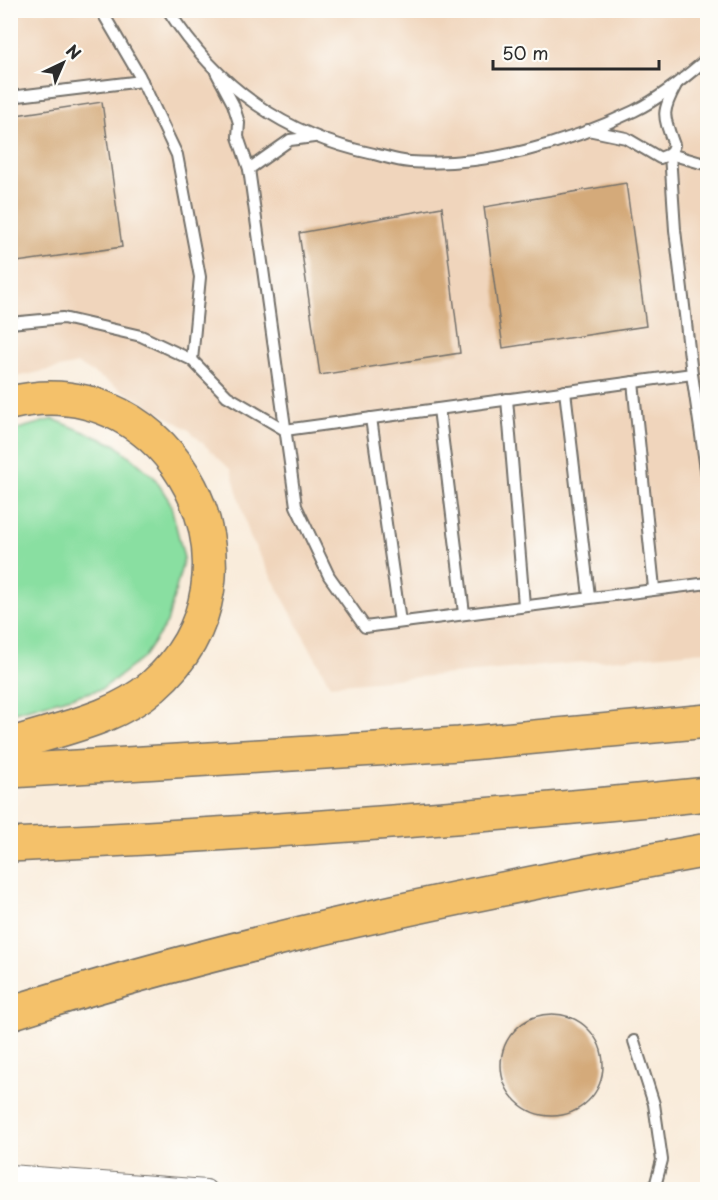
<svg xmlns="http://www.w3.org/2000/svg" width="718" height="1200" font-family="'Playpen Sans',sans-serif">
  <style>
    .built { fill: #f0d5bc }
    .green { fill: #89dfa1; stroke: #5a8566; stroke-width: 1.5 }
    .building { fill: #d4aa7a }
    .lines { fill: none; stroke-linecap: round; stroke-linejoin: round }
    .lane-casing { stroke: #736f69; stroke-width: 14 }
    .street-casing { stroke: #736f69; stroke-width: 22 }
    .highway-casing { stroke: #736f69; stroke-width: 36 }
    .lane { stroke: #fff; stroke-width: 10 }
    .street { stroke: #fff; stroke-width: 20 }
    .highway { stroke: #f4c16b; stroke-width: 33 }
  </style>
  <rect width="100%" height="100%" fill="#fdfcf7"/>
  <filter id="ink" filterUnits="userSpaceOnUse"><feTurbulence type="fractalNoise" baseFrequency=".0167" numOctaves="2"/><feDisplacementMap in="SourceGraphic" scale="12" xChannelSelector="R" yChannelSelector="G"/><feConvolveMatrix kernelMatrix="1 2 1 2 8 2 1 2 1" color-interpolation-filters="sRGB"/></filter>
  <filter id="wash" filterUnits="userSpaceOnUse"><feTurbulence type="fractalNoise" baseFrequency=".008" numOctaves="4" result="noise"/><feDisplacementMap in="SourceGraphic" scale="24" xChannelSelector="R" yChannelSelector="G"/><feGaussianBlur stdDeviation="1.35" result="paint"/><feColorMatrix in="noise" values="0 0 0 0 0 0 0 0 0 0 0 0 0 0 0 0 0 1.4 0 .05"/><feComposite in="paint" operator="in"/></filter>
  <g filter="url(#wash)">
    <rect width="100%" height="100%" fill="#f9ecdb"/>
    <!-- built -->
    <polygon class="built" points="11,11 707,11 707,651 330,685 250,537 231,470 189,430 78,364 11,378"/>
    <!-- green -->
    <polygon class="green" points="53,419 116,445 154,477 170,502 184,558 167,623 143,658 102,689 11,713 11,431"/>
    <g id="blocks">
      <!-- building -->
      <g class="building">
        <polygon points="102,102 122,247 10,263 10,116"/>
        <polygon points="626,183 646,326 503,348 484,207"/>
        <polygon points="442,207 460,353 320,375 299,233"/>
        <circle cx="552" cy="1065" r="51"/>
      </g>
    </g>
  </g>
  <g filter="url(#ink)">
    <use href="#blocks" fill-opacity="0" stroke="#736f69" stroke-width="1.5"/>
    <g class="lines">
      <defs>
        <g id="lane">
          <polyline points="101,10 139,75 177,155 200,277 192,360"/>
          <path d="M168 10C218 88 284 135 374 154 386 157 398 161 410 162 486 167 566 144 634 111 661 98 685 77 708 58"/>
          <polyline points="216,72 233,104 239,123 238,137 249,169 296,506 329,576 365,627 708,583"/>
          <polyline points="10,97 142,81"/>
          <polyline points="588,130 626,138 660,158 670,154 708,165"/>
          <polyline points="249,169 290,140 314,137"/>
          <path d="M10 323 63 318 141 336 192 360 227 396 285 430 692 374 675 230 670 154 674 145C663 115 661 113 676 85"/>
          <polyline points="692,374 708,483"/>
          <polyline points="633,382 654,588"/>
          <polyline points="565,391 589,596"/>
          <polyline points="507,399 524,605"/>
          <polyline points="439,409 464,613"/>
          <polyline points="371,418 400,622"/>
          <polyline points="634,1041 654,1104 662,1160 654,1190"/>
        </g>
        <polyline id="street" points="10,1175 206,1190"/>
        <g id="highway">
          <path d="M10 403C173 363 281 575 153 686 114 720 58 729 10 745"/>
          <polyline points="10,771 459,744 708,721"/>
          <path d="M10 845C243 834 476 818 708 794"/>
          <path d="M10 1013C238 941 473 892 708 850"/>
        </g>
      </defs>
      <!-- lane casing -->
      <use href="#lane" class="lane-casing"/>
      <!-- street casing -->
      <use href="#street" class="street-casing"/>
      <!-- highway casing -->
      <use href="#highway" class="highway-casing"/>
      <!-- lane -->
      <use href="#lane" class="lane"/>
      <!-- street -->
      <use href="#street" class="street"/>
      <!-- highway -->
      <use href="#highway" class="highway"/>
    </g>
  </g>
  <!-- margin -->
  <rect width="718" height="1200" fill="none" stroke="#fdfcf7" stroke-width="36"/>
  <!-- north arrow -->
  <g transform="translate(63 63) rotate(44)" stroke="#fdfcf7" stroke-width="4.5" paint-order="stroke">
  <path d="M0-4.5L10 22L0 15L-10 22Z" fill="#2b2b2b"/>
  <text y="-9" font-size="16" font-weight="bold" text-anchor="middle" fill="#2b2b2b">N</text>
  </g>
  <!-- scale -->
  <path d="M493 60v9h166v-9" fill="none" stroke="#2b2b2b" stroke-width="3"/>
  <text x="502" y="60" font-size="18" fill="#2b2b2b" stroke="#fdfcf7" stroke-width="4.5" paint-order="stroke">50 m</text>
</svg>
